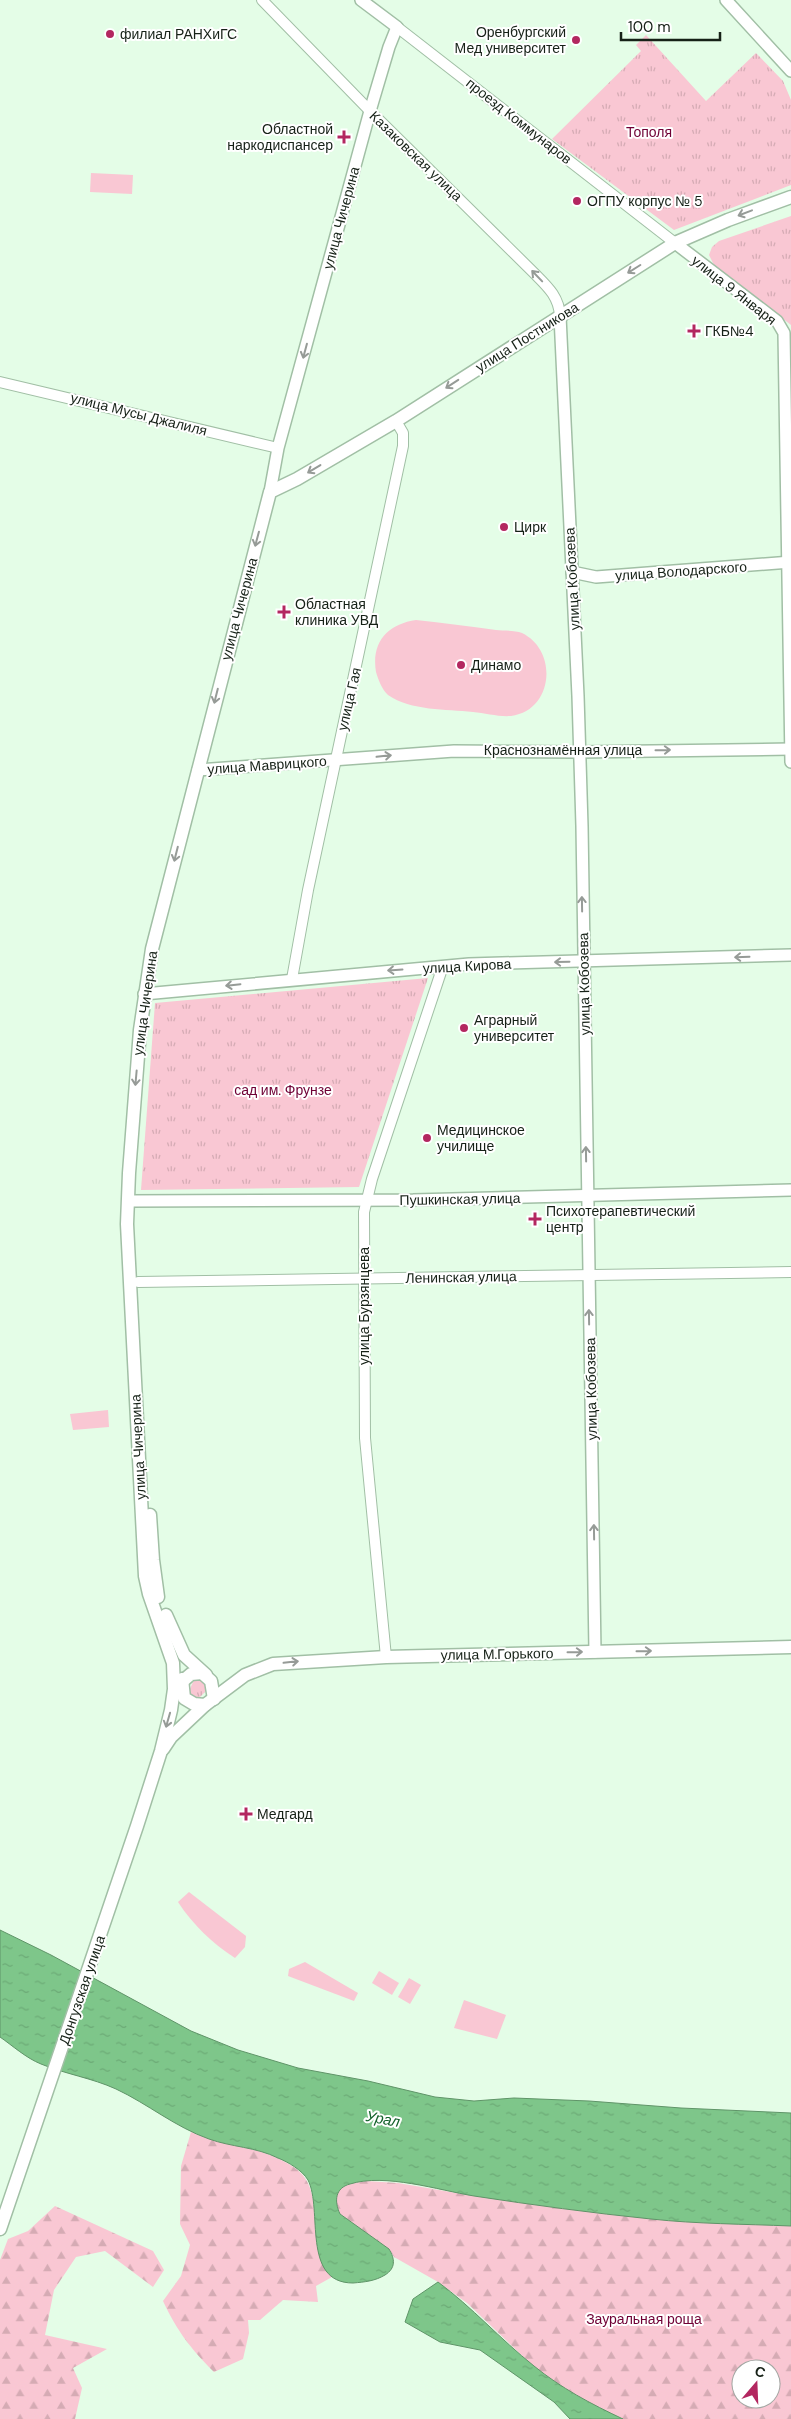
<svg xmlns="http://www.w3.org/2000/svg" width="791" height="2419" font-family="'DM Sans',sans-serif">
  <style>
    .grass { fill: url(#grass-tufts) }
    .forest { fill: url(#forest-firs); fill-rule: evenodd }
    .garden { fill: #f9c7d3 }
    .water { fill: url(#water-ripples); stroke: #5f9468 }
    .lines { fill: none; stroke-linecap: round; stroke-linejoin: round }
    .tertiary-casing { stroke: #a1bfa5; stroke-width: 12 }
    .secondary-casing { stroke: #a1bfa5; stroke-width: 14 }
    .primary-casing { stroke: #a1bfa5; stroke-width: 15 }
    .tertiary { stroke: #fff; stroke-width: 10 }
    .secondary { stroke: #fff; stroke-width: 11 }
    .primary { stroke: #fff; stroke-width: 12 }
    .oneway { stroke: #969b97 }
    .poi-dot { fill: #b32760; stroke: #fff; stroke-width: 2 }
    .labels { text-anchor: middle; stroke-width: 4; stroke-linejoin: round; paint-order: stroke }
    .poi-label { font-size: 14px; fill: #162117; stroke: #fff; text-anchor: start }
    .street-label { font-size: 14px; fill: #162117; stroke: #fff }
    .park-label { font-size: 14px; fill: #6f0035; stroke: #fff }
    .water-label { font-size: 15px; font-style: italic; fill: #14622c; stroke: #fff }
  </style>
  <defs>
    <pattern id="grass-tufts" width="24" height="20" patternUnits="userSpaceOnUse" patternTransform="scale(1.25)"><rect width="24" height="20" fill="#f9c7d3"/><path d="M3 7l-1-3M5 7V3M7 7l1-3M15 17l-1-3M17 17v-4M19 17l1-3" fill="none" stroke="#d5abb4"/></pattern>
    <pattern id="forest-firs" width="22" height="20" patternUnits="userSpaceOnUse" patternTransform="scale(1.25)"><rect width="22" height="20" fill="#f9c7d3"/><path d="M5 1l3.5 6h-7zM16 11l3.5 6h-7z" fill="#d5abb4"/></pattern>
    <pattern id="water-ripples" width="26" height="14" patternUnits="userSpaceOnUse" patternTransform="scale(1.25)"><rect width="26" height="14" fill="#7ec68a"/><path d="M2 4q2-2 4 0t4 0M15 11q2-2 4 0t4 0" fill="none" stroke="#6caa76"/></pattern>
  </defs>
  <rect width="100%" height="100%" fill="#e4fde7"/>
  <!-- grass -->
  <g class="grass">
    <polygon points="646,35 706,101 756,53 783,81 791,100 791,185 674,230 552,139 641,51 636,45"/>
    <polygon points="791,216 791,325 714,265 709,255 712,247 719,241"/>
    <polygon points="428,978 359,1187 141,1190 155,1003"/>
    <polygon points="202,1678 208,1689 197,1700 188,1693 194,1680"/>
  </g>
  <!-- forest -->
  <g class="forest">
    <path d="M191 2132C224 2146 261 2146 292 2166 330 2189 301 2240 332 2277L316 2286 318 2302 283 2300 260 2320H248L249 2333 243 2359 214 2372C191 2349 177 2331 163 2301L181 2276 190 2245 180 2224 181 2166Z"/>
    <path d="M366 2181 398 2183 474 2196 652 2219 791 2226V2419H623L573 2395 533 2366 467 2303 438 2282 394 2257 389 2249 340 2214C329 2188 345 2184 366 2181ZM741 2369H771V2399H741Z"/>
    <polygon points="55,2206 153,2251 164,2270 153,2287 105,2251 76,2257 54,2290 45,2335 107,2349 73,2368 82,2388 75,2419 0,2419 0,2260 8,2239 28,2231"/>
  </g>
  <!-- garden -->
  <g class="garden">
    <polygon points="91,173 133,175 132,194 90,192"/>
    <path d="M416 620C443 623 469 626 496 630 503 631 515 630 522 633 559 651 553 711 511 716 499 717 485 713 473 712 446 709 411 711 388 695 382 690 378 679 376 672 371 642 388 624 416 620Z"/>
    <polygon points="108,1410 109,1427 73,1430 70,1414"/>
    <path d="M189 1892 246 1936 245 1947 235 1958C212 1943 193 1925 178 1902Z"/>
    <polygon points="305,1962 358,1993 354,2001 288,1976 289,1969"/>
    <polygon points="379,1971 399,1983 392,1995 372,1983"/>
    <polygon points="409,1978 421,1985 410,2004 398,1997"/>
    <polygon points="464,2000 506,2015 497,2039 454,2028"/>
  </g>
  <!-- water -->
  <g class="water">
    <path d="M0 1930 51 1955 191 2031 238 2050 298 2068 368 2081 435 2097 474 2101 514 2098 589 2101 681 2108 791 2113V2226C744 2224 697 2224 651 2219 592 2213 533 2205 474 2196 438 2190 385 2173 350 2184 335 2188 334 2201 340 2214L389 2249C395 2259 396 2268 385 2275 375 2281 365 2282 353 2283 301 2283 323 2209 308 2180 302 2170 288 2162 278 2158 256 2147 231 2147 209 2139 175 2127 148 2104 116 2089 92 2078 65 2074 41 2064 26 2058 13 2046 0 2037Z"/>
    <path d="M438 2282C472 2307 500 2339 534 2366 561 2388 591 2404 623 2419H570L554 2402 480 2350 440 2342 405 2322 413 2299Z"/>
  </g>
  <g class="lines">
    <defs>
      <g id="tertiary">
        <path d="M262 0 370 111 535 274C548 287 559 297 560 316"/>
        <polyline points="397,27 675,243"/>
        <polyline points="0,382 278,448"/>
        <polyline points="292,979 308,890 403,446 403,433 396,421"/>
        <polyline points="138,1282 791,1272"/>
        <polyline points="386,1657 365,1438 364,1212 372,1179 443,966"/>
      </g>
      <g id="secondary">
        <polyline points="726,0 791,71"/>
        <polyline points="675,243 777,321 784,333 791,762"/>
        <polyline points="560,316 578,696 582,826 595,1652"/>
        <polyline points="270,492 278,448 370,111 389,47 397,27 361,0"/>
        <polyline points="572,572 596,577 791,562"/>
        <polyline points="198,770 454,751 579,752 791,749"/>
        <polyline points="144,994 469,964 791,955"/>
        <polyline points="129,1201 413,1200 791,1190"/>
      </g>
      <g id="primary">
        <polyline points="150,1515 153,1560 158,1597"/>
        <polyline points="166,1615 184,1655 206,1675"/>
        <polyline points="182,1679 184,1698 194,1704 205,1705"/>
        <polyline points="177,1686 191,1674 202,1673 211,1681 214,1699"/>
        <polyline points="163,1749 171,1737 205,1705 245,1675 273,1664 386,1657 791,1647"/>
        <polyline points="0,2229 137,1826 161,1751 171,1710 174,1689 173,1663 149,1594 145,1576 127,1224 129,1173 140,1030 152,949 270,492 297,479 396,421 675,243 728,220 791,197"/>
      </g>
    </defs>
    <!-- tertiary casing -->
    <use href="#tertiary" class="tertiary-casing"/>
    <!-- secondary casing -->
    <use href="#secondary" class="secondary-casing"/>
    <!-- primary casing -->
    <use href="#primary" class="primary-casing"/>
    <!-- tertiary -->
    <use href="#tertiary" class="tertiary"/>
    <!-- secondary -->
    <use href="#secondary" class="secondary"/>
    <!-- primary -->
    <use href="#primary" class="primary"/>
  </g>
  <!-- one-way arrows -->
  <defs><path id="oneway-shaft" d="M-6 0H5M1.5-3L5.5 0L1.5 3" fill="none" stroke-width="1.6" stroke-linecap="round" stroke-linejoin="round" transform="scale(1.25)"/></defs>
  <g class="oneway">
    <use href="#oneway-shaft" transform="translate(745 213) rotate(159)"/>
    <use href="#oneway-shaft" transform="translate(634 269) rotate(148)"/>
    <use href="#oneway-shaft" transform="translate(537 276) rotate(-134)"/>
    <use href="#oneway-shaft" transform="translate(305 351) rotate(105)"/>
    <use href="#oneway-shaft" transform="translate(452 384) rotate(147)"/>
    <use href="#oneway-shaft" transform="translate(314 469) rotate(149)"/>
    <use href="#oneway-shaft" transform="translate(257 539) rotate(105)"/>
    <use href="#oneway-shaft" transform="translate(216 696) rotate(104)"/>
    <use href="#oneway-shaft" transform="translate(663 750) rotate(-1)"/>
    <use href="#oneway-shaft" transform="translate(384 756) rotate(-6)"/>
    <use href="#oneway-shaft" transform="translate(176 854) rotate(104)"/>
    <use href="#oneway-shaft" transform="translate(582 904) rotate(-91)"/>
    <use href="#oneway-shaft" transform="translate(742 957) rotate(178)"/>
    <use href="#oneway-shaft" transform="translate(562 962) rotate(179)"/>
    <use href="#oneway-shaft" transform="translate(395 970) rotate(176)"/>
    <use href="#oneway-shaft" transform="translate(233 985) rotate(174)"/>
    <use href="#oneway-shaft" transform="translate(136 1078) rotate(95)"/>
    <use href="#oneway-shaft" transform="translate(586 1154) rotate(-91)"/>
    <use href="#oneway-shaft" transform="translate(589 1317) rotate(-91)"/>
    <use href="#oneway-shaft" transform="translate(594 1532) rotate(-91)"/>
    <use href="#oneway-shaft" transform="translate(644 1651) rotate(-1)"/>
    <use href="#oneway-shaft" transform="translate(575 1652) rotate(-1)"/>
    <use href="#oneway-shaft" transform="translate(291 1662) rotate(-6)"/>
    <use href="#oneway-shaft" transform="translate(168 1720) rotate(106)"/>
  </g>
  <!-- markers -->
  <g class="poi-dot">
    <circle cx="110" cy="34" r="5"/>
    <circle cx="576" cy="40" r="5"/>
    <path d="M341.5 129.5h5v5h5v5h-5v5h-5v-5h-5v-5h5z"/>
    <circle cx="577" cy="201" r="5"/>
    <path d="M691.5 323.5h5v5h5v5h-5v5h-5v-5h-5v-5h5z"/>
    <circle cx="504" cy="527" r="5"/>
    <path d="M281.5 604.5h5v5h5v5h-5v5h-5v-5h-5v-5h5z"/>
    <circle cx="461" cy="665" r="5"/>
    <circle cx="464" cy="1028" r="5"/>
    <circle cx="427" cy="1138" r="5"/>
    <path d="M532.5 1211.5h5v5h5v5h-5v5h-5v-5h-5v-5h5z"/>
    <path d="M243.5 1806.5h5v5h5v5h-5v5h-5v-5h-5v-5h5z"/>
  </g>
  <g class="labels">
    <!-- poi labels -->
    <g class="poi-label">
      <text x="566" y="37" text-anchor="end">Оренбургский<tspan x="566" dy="16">Мед университет</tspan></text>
      <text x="120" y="39">филиал РАНХиГС</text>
      <text x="333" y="134" text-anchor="end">Областной<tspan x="333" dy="16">наркодиспансер</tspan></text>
      <text x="587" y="206">ОГПУ корпус № 5</text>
      <text x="705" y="336">ГКБ№4</text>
      <text x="514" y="532">Цирк</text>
      <text x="295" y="609">Областная<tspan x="295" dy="16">клиника УВД</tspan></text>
      <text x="471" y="670">Динамо</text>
      <text x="474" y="1025">Аграрный<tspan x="474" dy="16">университет</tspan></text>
      <text x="437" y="1135">Медицинское<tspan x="437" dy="16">училище</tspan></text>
      <text x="546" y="1216">Психотерапевтический<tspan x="546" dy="16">центр</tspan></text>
      <text x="257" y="1819">Медгард</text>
    </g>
    <!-- street labels -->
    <g class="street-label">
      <text transform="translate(519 121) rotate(38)" y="5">проезд Коммунаров</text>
      <text transform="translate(416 156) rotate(44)" y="5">Казаковская улица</text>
      <text transform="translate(341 218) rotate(-75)" y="5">улица Чичерина</text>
      <text transform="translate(734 290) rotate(38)" y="5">улица 9 Января</text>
      <text transform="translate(527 337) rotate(-32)" y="5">улица Постникова</text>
      <text transform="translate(139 414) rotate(14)" y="5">улица Мусы Джалиля</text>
      <text transform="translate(681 571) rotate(-4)" y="5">улица Володарского</text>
      <text transform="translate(572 579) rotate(-93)" y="5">улица Кобозева</text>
      <text transform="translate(239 609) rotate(-75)" y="5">улица Чичерина</text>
      <text transform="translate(349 699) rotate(-77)" y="5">улица Гая</text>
      <text x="563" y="755">Краснознамённая улица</text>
      <text transform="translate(267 765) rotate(-4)" y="5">улица Маврицкого</text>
      <text transform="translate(467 966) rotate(-3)" y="5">улица Кирова</text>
      <text transform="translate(584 984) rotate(-91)" y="5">улица Кобозева</text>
      <text transform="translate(145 1003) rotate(-82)" y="5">улица Чичерина</text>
      <text transform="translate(460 1199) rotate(-1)" y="5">Пушкинская улица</text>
      <text transform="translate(461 1277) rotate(-1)" y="5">Ленинская улица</text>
      <text transform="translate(364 1306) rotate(-90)" y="5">улица Бурзянцева</text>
      <text transform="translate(591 1389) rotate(-91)" y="5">улица Кобозева</text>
      <text transform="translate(138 1447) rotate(-93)" y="5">улица Чичерина</text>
      <text transform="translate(497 1654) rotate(-1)" y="5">улица М.Горького</text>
      <text transform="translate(82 1990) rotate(-71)" y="5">Донгузская улица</text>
    </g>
    <!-- park labels -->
    <g class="park-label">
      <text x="649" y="137">Тополя</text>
      <text x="283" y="1095">сад им. Фрунзе</text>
      <text x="644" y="2324">Зауральная роща</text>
    </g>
    <!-- water labels -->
    <g class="water-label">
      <text transform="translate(383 2119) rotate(11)" y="5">Урал</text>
    </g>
  </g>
  <!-- north arrow -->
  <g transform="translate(756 2384) rotate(19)"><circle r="24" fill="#ffffff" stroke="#a2a6a2"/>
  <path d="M0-4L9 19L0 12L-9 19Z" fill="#b32760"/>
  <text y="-8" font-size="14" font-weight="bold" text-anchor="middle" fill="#162117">С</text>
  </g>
  <!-- scale -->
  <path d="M621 32v8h99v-8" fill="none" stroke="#162117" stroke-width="2.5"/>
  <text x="628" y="32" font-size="15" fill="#162117" stroke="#ffffff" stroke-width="4" paint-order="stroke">100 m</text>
</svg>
